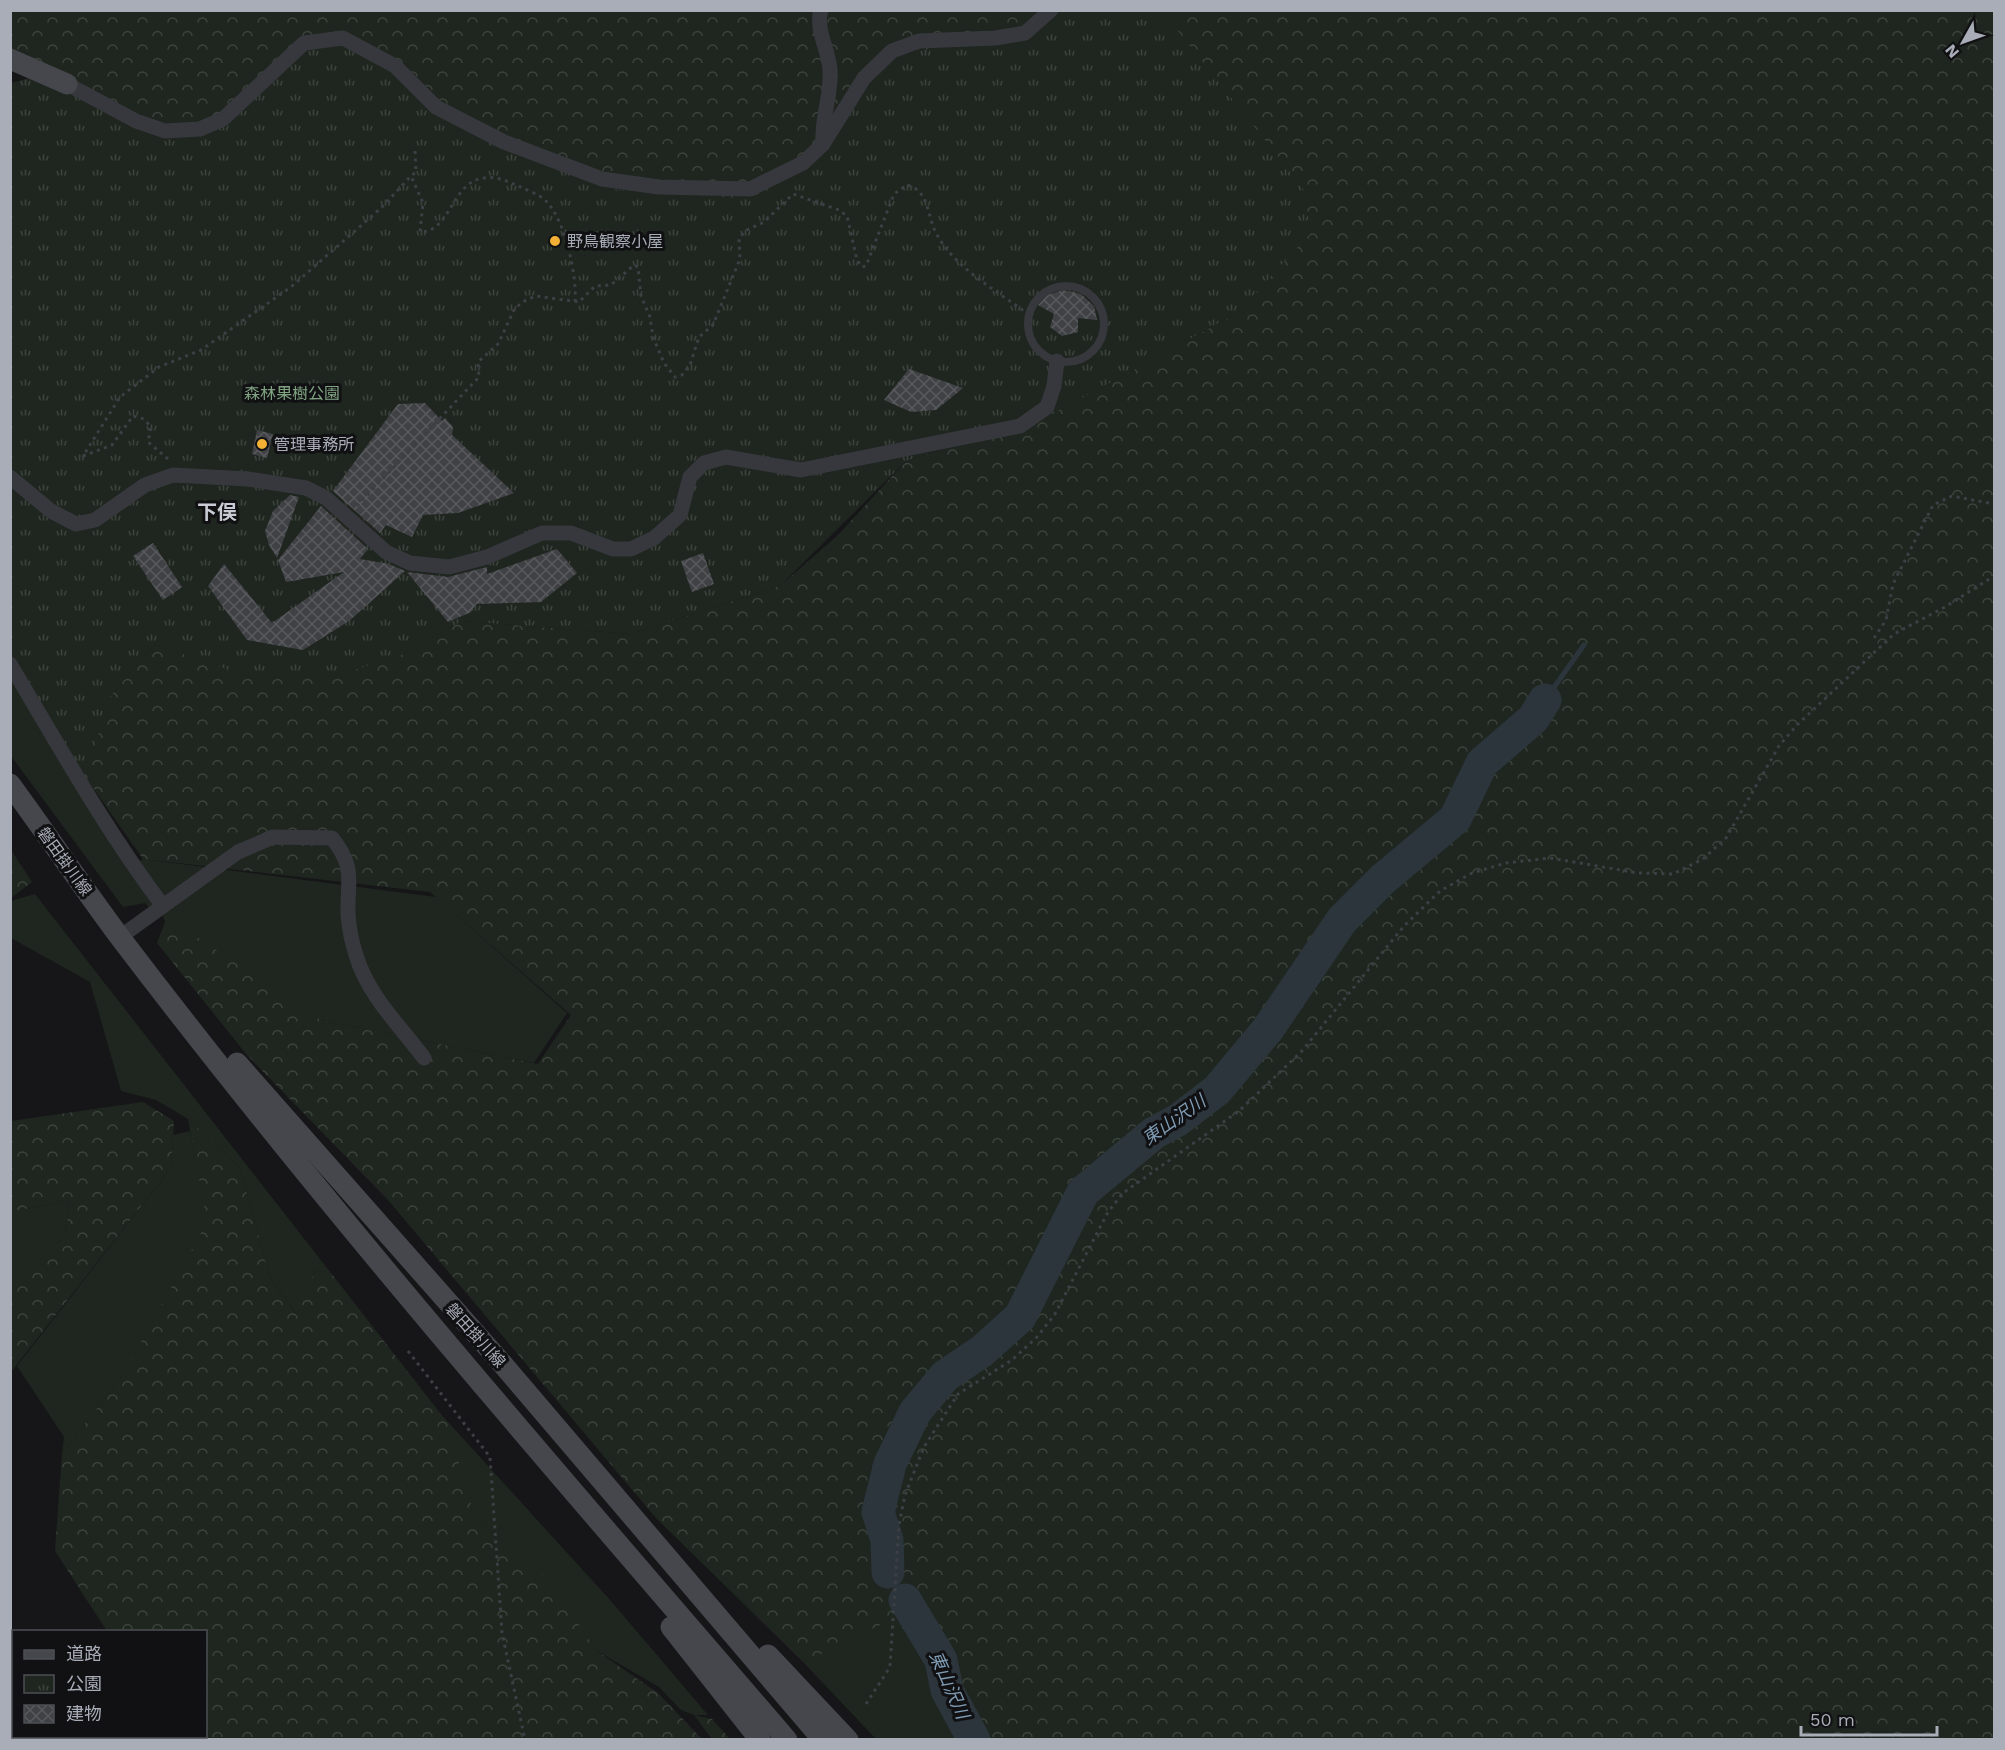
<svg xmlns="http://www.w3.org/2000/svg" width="2005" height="1750" font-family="'Work Sans','Noto Sans JP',sans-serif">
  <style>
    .grass { fill: #1e261f }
    .forest { fill: url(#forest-crowns) }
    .park { fill: url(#park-tufts) }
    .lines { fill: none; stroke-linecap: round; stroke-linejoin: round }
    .stream { stroke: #2c353c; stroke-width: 5 }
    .river { stroke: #2c353c; stroke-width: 33 }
    .building { fill: url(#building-cross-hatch) }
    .path { stroke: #3d3f44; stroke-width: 3; stroke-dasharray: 3 4.5; stroke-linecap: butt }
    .lane { stroke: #37383d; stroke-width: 8 }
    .street { stroke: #37383d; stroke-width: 15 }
    .secondary { stroke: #45474d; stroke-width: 21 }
    .poi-dot { fill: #f2b134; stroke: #111113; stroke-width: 2 }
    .labels { text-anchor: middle; stroke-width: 6; stroke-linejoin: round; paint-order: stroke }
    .poi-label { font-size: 16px; fill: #a8adb8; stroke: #111113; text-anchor: start }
    .park-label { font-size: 16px; fill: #7fa381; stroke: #111113 }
    .street-label { font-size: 16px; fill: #a8adb8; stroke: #111113 }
    .water-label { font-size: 18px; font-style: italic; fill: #7f9bb3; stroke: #111113 }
    .quarter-label { font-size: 20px; font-weight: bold; fill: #c9ccd4; stroke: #111113 }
  </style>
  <defs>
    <pattern id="forest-crowns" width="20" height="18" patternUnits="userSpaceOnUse" patternTransform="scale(1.5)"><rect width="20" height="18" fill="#1e261f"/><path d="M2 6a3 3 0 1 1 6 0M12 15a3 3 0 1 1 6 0" fill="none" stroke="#3c433d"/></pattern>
    <pattern id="park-tufts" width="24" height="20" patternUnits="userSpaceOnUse" patternTransform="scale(1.5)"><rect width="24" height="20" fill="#1e261f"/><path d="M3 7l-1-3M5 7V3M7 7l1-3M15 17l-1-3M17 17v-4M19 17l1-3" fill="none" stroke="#3c433d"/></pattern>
    <pattern id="building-cross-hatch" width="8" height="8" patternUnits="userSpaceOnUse" patternTransform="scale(1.5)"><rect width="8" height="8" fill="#404145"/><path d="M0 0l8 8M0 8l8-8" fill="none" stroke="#595a5e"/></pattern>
  </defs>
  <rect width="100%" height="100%" fill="#161618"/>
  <!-- grass -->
  <g class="grass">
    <polygon points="11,589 75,761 135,864 143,859 436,897 567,1013 534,1063 321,1020 165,921 159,909 154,913 145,903 123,907 11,756"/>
    <polygon points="35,894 331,1273 315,1270 298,1316 270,1278 240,1168 188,1119 156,1100 121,1091 90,982 11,938 11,901"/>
    <polygon points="190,1131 208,1222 123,1375 62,1453 64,1437 17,1366 171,1168 173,1135"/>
    <polygon points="69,1200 66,1236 11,1283 11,1212"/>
    <polygon points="439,1412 611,1601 708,1715 694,1715 681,1710 659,1687 597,1651 532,1566 475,1518"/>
    <polygon points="884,1618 936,1644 982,1739 876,1739 804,1663"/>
  </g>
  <!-- forest -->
  <g class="forest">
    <polygon points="1069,10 1994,11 1994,1739 981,1739 971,1721 940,1646 884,1623 804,1663 656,1518 388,1200 247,1055 157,943 167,917 321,1020 538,1064 571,1015 430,892 143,859 77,765 112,694 155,644 260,681 403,654 462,621 631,634 781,585 838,535 906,461 1064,408 1237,313 991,52"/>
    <polygon points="11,11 1051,11 727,255 558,163 369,195 39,80 11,60"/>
    <polygon points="11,850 32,882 11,898 10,898"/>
    <polygon points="143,1102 174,1121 171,1168 11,1372 11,1281 66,1236 69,1200 11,1212 11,1121"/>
    <polygon points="188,1119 240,1168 270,1278 297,1315 315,1270 331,1273 447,1422 475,1518 546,1577 597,1651 658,1693 702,1739 189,1740 186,1737 206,1736 206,1632 107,1631 55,1551 62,1453 123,1375 207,1222"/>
    <polygon points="694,1715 712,1719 730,1739 712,1739"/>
  </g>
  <!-- park -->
  <polygon class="park" points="1051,11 1162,11 1303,188 1311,233 1237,313 1064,408 906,461 781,585 631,634 462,621 403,654 351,671 260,681 155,644 112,694 81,785 11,670 11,83 45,74 156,128 213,123 304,43 343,38 467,123 610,189 736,198 757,195 823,144 886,56 1000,38"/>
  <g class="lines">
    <!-- stream -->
    <polyline class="stream" points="1545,700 1584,645"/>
    <!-- river -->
    <g class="river">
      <polyline points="888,1572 887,1540 878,1512 890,1464 915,1412 945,1376 982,1351 1020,1317 1083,1192 1154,1133 1178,1120 1217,1090 1268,1029 1342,920 1383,879 1455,819 1482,763 1533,719 1545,700"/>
      <polyline points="905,1600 941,1660 947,1690 974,1740"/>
    </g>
  </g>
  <!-- building -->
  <g class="building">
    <polygon points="1063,290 1081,294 1094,306 1097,320 1078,318 1078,332 1062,336 1050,327 1054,314 1038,305 1047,295"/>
    <polygon points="909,369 963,388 936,410 911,412 884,400"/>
    <polygon points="425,403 442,421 445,418 453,427 452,435 514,493 458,513 423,515 412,537 386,525 380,533 333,491 398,404"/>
    <polygon points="257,430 273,434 267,458 252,454"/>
    <polygon points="290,495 299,497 277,558 269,545 265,531 273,511"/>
    <polygon points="321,506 368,549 360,559 389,564 405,571 349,621 303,650 247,640 208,586 224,564 272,623 344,572 286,582 278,560"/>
    <polygon points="153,543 182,587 163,600 133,556"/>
    <polygon points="557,549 577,573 541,602 476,604 471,612 448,622 407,572 448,577 487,567 487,574"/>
    <polygon points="703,553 714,584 692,592 681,561"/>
  </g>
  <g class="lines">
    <!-- path -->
    <g class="path">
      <path d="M415 151 416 172 411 176 423 203 420 232C451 232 451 183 483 178 496 176 507 181 518 186 527 190 539 194 546 201 565 220 577 275 575 301"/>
      <polyline points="168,459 148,442 151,427 144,419 133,416 112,445 83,456 120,397 159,367 201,350 291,287 380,209 411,176"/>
      <path d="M357 506 479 377 478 362 498 344 515 308 526 300 536 296 579 302 595 286 611 285 634 265 638 267 641 296 650 317 653 337 664 363 675 377 682 375 690 365 699 337 713 325 740 259 739 239 745 231 764 222 793 194 839 210 847 216 857 260 862 267 866 266 894 194 907 185C929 190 927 216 936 233 956 270 997 290 1029 315"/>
      <polyline points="1874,638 1886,620 1893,584 1933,505 1952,496 1994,504"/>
      <polyline points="408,1351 490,1457 502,1633 525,1740"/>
      <polyline points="866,1704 890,1667 899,1525 905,1495 924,1447 958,1394 1012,1360 1037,1337 1055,1314 1108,1212 1123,1193 1239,1111 1301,1052 1404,926 1440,891 1472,873 1506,863 1550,858 1638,873 1673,874 1703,859 1726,838 1779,746 1797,725 1894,634 1945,607 1994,576"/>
    </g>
    <!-- lane -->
    <circle class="lane" cx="1066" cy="324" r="38"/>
    <!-- street -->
    <g class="street">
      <path d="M821 10C815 30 829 50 830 70 832 94 821 118 823 144"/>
      <polyline points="67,84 136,121 165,131 200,129 223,119 304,43 343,38 395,66 436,107 504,142 602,179 659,187 750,189 803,163 823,144 864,78 892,51 919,41 996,38 1025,33 1051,10"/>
      <polyline points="10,477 51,511 76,524 95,520 145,485 173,475 248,479 306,488 326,498 386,552 410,563 449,567 487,557 542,533 571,533 613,549 631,549 654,538 680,515 690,477 704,463 726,457 801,470 1020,426 1047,407 1054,386 1057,361"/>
      <path d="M10 664C59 746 105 829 163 906"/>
      <path d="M120 937 238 852 273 837 332 838C356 868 347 880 348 915 349 927 352 943 356 955 367 994 400 1026 424 1058"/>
    </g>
    <!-- secondary -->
    <g class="secondary">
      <polyline points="10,59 67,84"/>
      <path d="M10 784C48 836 84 889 122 940 332 1216 561 1477 787 1740"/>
      <polyline points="237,1063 499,1360 823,1740"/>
      <polyline points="671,1627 760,1740"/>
      <polyline points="768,1655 848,1740"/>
    </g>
  </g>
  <!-- markers -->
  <g class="poi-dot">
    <circle cx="555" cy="241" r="6"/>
    <circle cx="262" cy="444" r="6"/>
  </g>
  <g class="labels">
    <!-- poi labels -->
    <g class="poi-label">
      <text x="567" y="247">野鳥観察小屋</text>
      <text x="274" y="450">管理事務所</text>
    </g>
    <!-- park labels -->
    <g class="park-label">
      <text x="292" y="399">森林果樹公園</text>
    </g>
    <!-- street labels -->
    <g class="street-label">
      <text transform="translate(65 861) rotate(54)" y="6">磐田掛川線</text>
      <text transform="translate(476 1335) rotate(48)" y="6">磐田掛川線</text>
    </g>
    <!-- water labels -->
    <g class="water-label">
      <text transform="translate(1174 1120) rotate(-35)" y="6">東山沢川</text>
      <text transform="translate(949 1685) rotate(66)" y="6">東山沢川</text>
    </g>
    <!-- quarter labels -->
    <g class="quarter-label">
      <text x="217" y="519">下俣</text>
    </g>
  </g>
  <!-- border -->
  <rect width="2005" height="1750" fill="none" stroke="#a8adb8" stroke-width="24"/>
  <!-- legend -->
  <rect x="12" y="1630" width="195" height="108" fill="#111113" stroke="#4d4f55" stroke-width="1.5"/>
  <rect x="24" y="1650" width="30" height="9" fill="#45474d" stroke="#4d4f55" stroke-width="1.5"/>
  <text x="66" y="1660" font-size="18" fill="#a8adb8">道路</text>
  <rect x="24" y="1675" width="30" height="18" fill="url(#park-tufts)" stroke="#4d4f55" stroke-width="1.5"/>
  <text x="66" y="1690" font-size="18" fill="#a8adb8">公園</text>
  <rect x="24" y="1705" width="30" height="18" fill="url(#building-cross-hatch)" stroke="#4d4f55" stroke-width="1.5"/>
  <text x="66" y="1720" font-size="18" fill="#a8adb8">建物</text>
  <!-- north arrow -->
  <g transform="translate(1963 42) rotate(230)" stroke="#111113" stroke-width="4.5" paint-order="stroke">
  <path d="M0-4.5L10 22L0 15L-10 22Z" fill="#a8adb8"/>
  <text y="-9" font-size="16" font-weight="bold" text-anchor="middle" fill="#a8adb8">N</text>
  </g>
  <!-- scale -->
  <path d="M1801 1726v9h136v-9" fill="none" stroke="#a8adb8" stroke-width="3"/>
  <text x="1810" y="1726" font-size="18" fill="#a8adb8" stroke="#111113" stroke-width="4.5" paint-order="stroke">50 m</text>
</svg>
